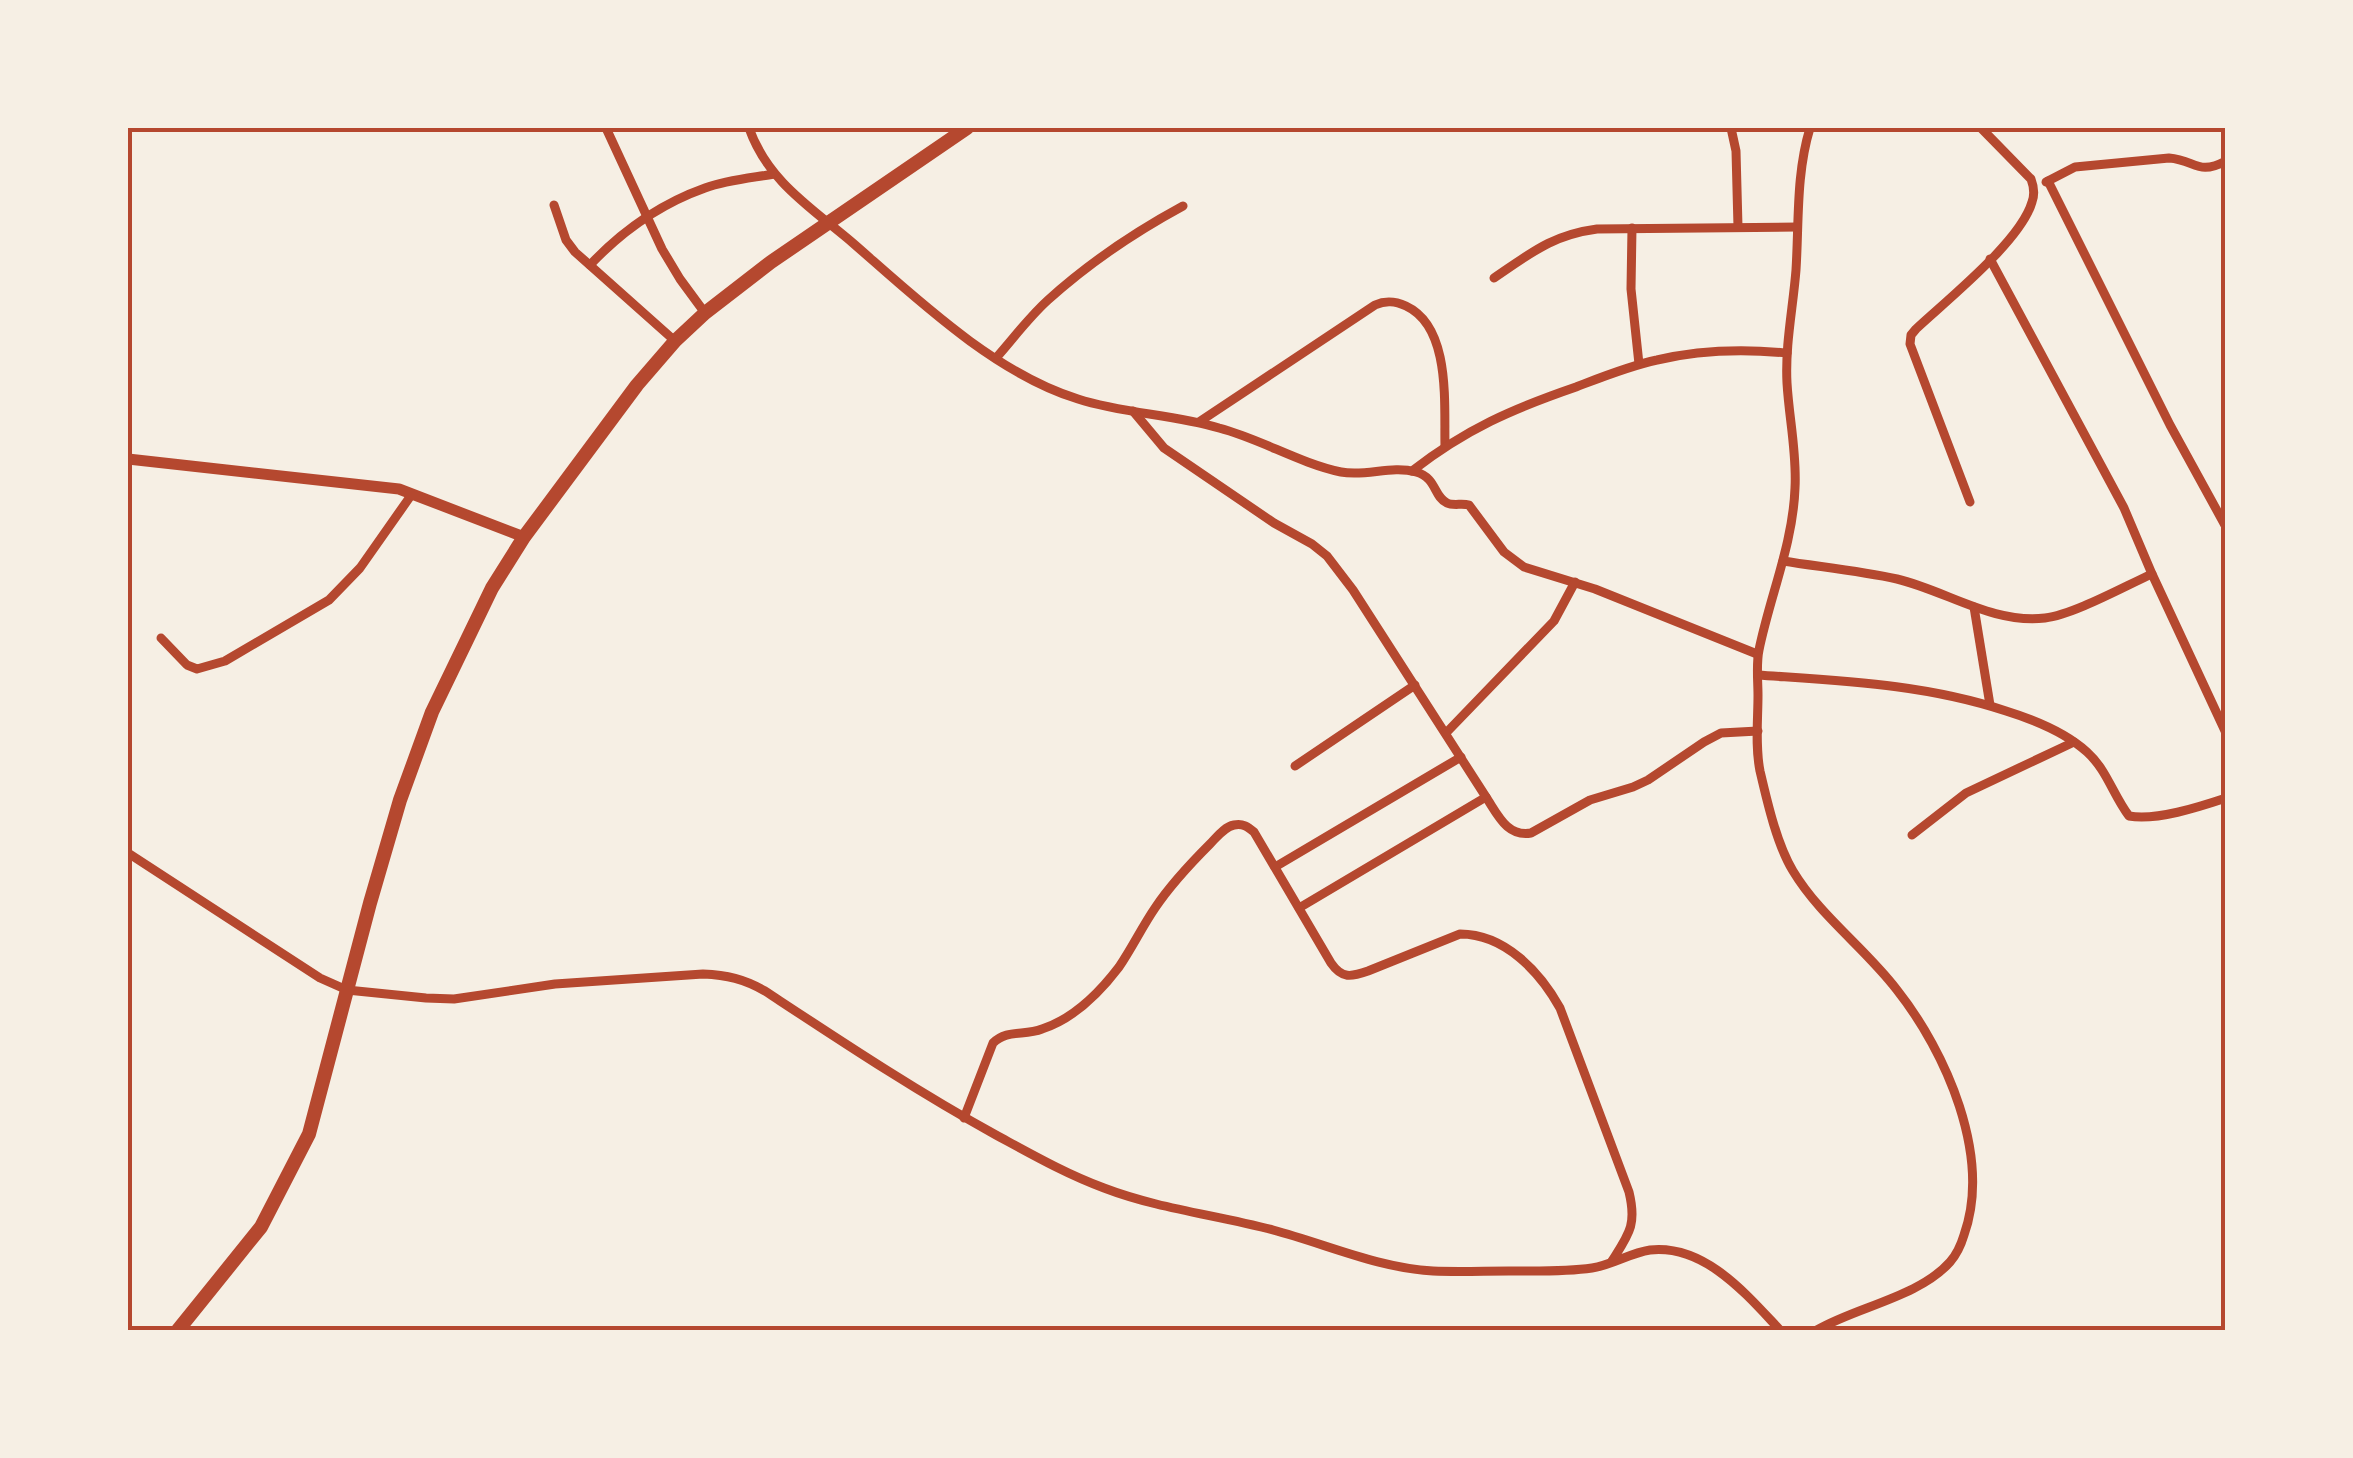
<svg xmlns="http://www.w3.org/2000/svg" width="2353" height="1458" font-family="Manrope,sans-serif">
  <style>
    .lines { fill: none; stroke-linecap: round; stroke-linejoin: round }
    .minor { stroke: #b5482f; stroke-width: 9 }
    .tertiary { stroke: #b5482f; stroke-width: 11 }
    .secondary { stroke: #b5482f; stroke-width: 14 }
    .neatline { fill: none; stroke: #b5482f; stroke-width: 4 }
  </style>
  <rect width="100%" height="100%" fill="#f6efe4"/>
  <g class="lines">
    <!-- minor -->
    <g class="minor">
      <polyline points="606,128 662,249 680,279 705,313"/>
      <path d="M749 128C768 182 812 208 854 244 918 300 996 374 1078 399 1124 414 1173 414 1219 428 1261 439 1299 463 1341 472 1366 477 1391 465 1416 472 1437 478 1433 496 1447 503 1453 506 1462 503 1469 505L1504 552 1524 567 1595 589 1757 654"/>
      <polyline points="1731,128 1736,151 1738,227"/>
      <path d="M1810 128C1796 174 1799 222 1796 270 1793 308 1785 345 1787 383 1789 418 1797 453 1795 488 1793 544 1770 596 1759 650 1756 664 1758 681 1758 695 1758 720 1755 746 1760 771 1767 801 1777 845 1793 871 1820 916 1865 948 1897 990 1946 1052 1992 1156 1964 1235 1961 1245 1957 1254 1950 1262 1919 1297 1856 1307 1817 1330"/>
      <polyline points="2048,181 2170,425 2226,527"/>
      <path d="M2046 182 2075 167 2169 158C2196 160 2197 176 2226 161"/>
      <polyline points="554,205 566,240 575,252 675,341"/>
      <polyline points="1632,228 1631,289 1639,364"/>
      <polyline points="1990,259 2124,508 2152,574 2226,733"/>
      <path d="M590 265C622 231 660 204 705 188 727 180 751 178 774 174"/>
      <path d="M1494 278C1531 253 1552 235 1597 229L1797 227"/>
      <path d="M996 358C1013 339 1029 317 1048 300 1089 263 1135 232 1183 206"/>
      <path d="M1133 411 1164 448 1274 523 1312 544 1327 556 1353 590 1486 797C1498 815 1507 837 1531 833L1590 800 1633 787 1648 780 1704 742 1721 733 1758 731"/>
      <path d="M1199 422 1375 305C1386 300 1395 301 1406 306 1451 327 1444 403 1445 446"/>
      <path d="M1412 471C1466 429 1512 409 1576 387 1602 377 1629 366 1657 360 1699 350 1744 349 1787 353"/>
      <path d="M1970 502 1910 344 1911 335 1916 329C1947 300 2021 241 2032 202 2035 194 2034 187 2031 179L1981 128"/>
      <path d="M1783 561C1821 567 1860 571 1897 579 1947 591 1992 624 2045 618 2073 615 2125 586 2152 574"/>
      <polyline points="1974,607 1990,705"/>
      <polyline points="161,638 187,665 197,669 225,661 329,600 360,568 412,494"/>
      <path d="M1758 675C1843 681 1925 684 2006 711 2035 720 2065 732 2087 752 2107 770 2113 795 2129 816 2156 821 2199 807 2226 798"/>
      <polyline points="1446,733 1554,621 1575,582"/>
      <polyline points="1295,766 1415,685"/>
      <polyline points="1912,835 1966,793 2074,742"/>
      <path d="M128 853 320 978 347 990 426 998 454 999 555 984 703 974C727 975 744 979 765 991 841 1041 916 1091 996 1135 1031 1154 1066 1174 1104 1188 1159 1209 1217 1215 1273 1230 1326 1244 1378 1268 1433 1271 1458 1272 1484 1271 1509 1271 1536 1271 1565 1272 1592 1268 1612 1265 1630 1253 1650 1250 1705 1244 1747 1295 1780 1330"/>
      <polyline points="1275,867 1461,757"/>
      <polyline points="1299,908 1486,797"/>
      <path d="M964 1118 993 1043C1007 1029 1024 1036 1042 1029 1073 1019 1100 992 1119 967 1132 948 1142 927 1155 908 1171 884 1190 864 1210 844 1217 837 1224 827 1234 825 1243 823 1248 827 1254 832L1331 963C1342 979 1351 977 1368 971L1460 934C1505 934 1540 972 1560 1008L1629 1192C1637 1225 1629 1234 1612 1261"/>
    </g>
    <!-- tertiary -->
    <polyline class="tertiary" points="128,459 399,489 524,537"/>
    <!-- secondary -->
    <polyline class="secondary" points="178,1330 261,1227 309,1134 370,903 400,800 432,712 492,588 524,537 637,385 675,341 705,313 771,262 967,128"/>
  </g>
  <!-- border -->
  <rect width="2353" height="1458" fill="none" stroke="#f6efe4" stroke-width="260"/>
  <rect x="130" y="130" width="2093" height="1198" class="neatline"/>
</svg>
